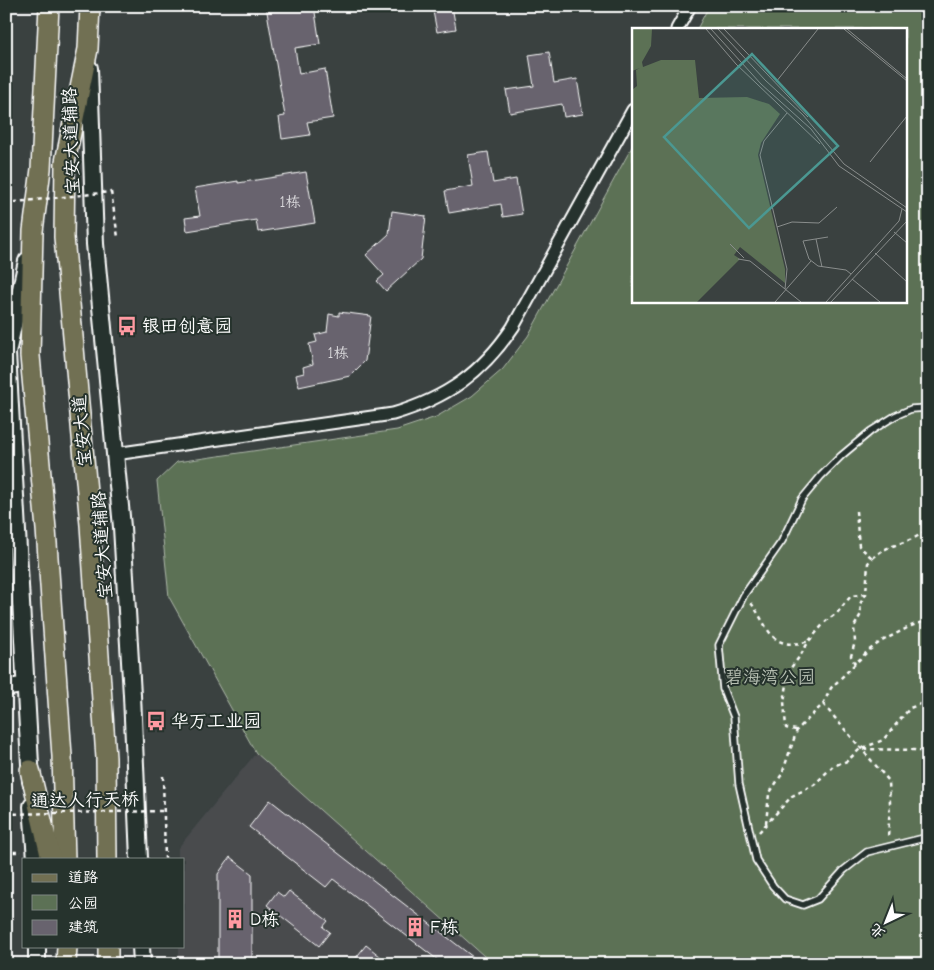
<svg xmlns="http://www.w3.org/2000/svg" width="934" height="970" font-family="'Comic Neue','LXGW WenKai TC',sans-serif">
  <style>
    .built { fill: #484b4e }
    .green { fill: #5c7155; stroke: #aeb8aa }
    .building { fill: #68636e; stroke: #fff }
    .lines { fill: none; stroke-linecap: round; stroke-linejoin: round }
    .service-casing { stroke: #fff; stroke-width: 9 }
    .minor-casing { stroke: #fff; stroke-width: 15 }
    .tertiary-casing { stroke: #fff; stroke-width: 19 }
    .secondary-casing { stroke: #fff; stroke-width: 20 }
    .primary-casing { stroke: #fff; stroke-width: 22 }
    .path { stroke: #fff; stroke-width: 2.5; stroke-dasharray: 4 4; stroke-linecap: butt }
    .service { stroke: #26332d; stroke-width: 5.5 }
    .minor { stroke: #26332d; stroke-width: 11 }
    .tertiary { stroke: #26332d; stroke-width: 15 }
    .secondary { stroke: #26332d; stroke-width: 16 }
    .primary { stroke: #716f52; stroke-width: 19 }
    .path-bridge { stroke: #fff; stroke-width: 2.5; stroke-dasharray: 4 4; stroke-linecap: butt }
    .labels { text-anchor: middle; stroke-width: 4; stroke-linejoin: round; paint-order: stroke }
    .number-label { font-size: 15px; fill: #d9d8db }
    .street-label { font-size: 18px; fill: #fff; stroke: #26332d }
    .poi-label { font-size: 18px; fill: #fff; stroke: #26332d; text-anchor: start }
    .park-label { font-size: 18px; fill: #b6bfb2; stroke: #26332d }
    .inset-road { fill: none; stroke: #898d8c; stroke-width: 1 }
    .view { fill: #4b9892; fill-opacity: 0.15; stroke: #4b9892; stroke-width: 2.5 }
    .inset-edge { fill: none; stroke: #fff; stroke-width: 2.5 }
  </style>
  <rect width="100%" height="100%" fill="#3a4140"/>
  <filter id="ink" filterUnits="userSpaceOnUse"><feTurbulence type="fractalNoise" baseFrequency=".02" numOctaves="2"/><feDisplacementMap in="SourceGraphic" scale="10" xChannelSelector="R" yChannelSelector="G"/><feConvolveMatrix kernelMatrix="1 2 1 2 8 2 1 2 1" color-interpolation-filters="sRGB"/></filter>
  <g filter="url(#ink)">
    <!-- built -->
    <g class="built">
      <polygon points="256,753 493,964 179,964 179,946 184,946 184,859 178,859 178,848"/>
      <polygon points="6,795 12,874 12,964 6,964"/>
    </g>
    <!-- green -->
    <polygon class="green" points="709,6 928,6 928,964 493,964 256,753 169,597 157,481 177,462 397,430 436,417 472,396 503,369 528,336 633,145 633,301 905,301 905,29 697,29"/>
    <!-- building -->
    <g class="building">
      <polygon points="266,6 314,6 320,44 295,48 299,74 325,69 333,118 307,122 310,135 282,139 279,117 285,116"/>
      <polygon points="432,6 452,6 456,29 437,32"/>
      <polygon points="549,52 554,83 577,79 583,114 564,117 562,104 510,113 506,90 534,86 529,55"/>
      <polygon points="488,152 493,183 516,179 522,214 503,217 501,204 449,213 445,191 473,186 468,155"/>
      <polygon points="306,172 315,223 258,232 256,220 187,231 185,218 200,216 195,188 238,181 238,183"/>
      <polygon points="392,211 426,216 421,259 386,291 377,281 384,275 366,255 389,234"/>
      <polygon points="339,312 371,316 365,361 350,376 299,387 296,375 304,373 303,367 313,364 309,344 317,342 315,335 327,332 329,314 339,316"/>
      <polygon points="270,800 347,860 482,964 443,964 333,879 326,887 249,827"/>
      <polygon points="230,857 252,874 252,964 218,964 218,874"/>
      <polygon points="289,891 328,921 323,927 330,932 319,946 267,905 277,892 284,897"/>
      <polygon points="366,945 390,964 351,964"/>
    </g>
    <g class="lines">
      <defs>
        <polyline id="service" points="928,408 911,409 895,416 871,431 841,456 821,476 802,499 782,541 744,595 719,645 723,689 734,717 739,784 756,860 773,886 785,899 803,905 818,899 844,870 867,852 928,837"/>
        <g id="minor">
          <polyline points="677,29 690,6"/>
          <path d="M115 454 393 414C447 398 482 373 513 327L633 110"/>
        </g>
        <polyline id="tertiary" points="6,688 25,685"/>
        <g id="secondary">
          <polyline points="89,68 95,244 122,527 132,695 139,859"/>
          <polyline points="27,261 7,353 31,782"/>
          <polyline points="32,806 36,859"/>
          <polyline points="37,946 37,964"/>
          <polyline points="141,946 142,964"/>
        </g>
        <g id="primary">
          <polyline points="49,6 41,169 33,231 30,356 46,529 62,756 65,859"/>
          <polyline points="90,6 88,49 65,162 64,237 90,525 106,758 107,859"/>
          <polyline points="30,770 51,859"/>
          <polyline points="66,964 67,946"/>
          <polyline points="108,964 108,946"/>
        </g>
      </defs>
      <!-- service casing -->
      <use href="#service" class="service-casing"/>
      <!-- minor casing -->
      <use href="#minor" class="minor-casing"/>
      <!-- tertiary casing -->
      <use href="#tertiary" class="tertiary-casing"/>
      <!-- secondary casing -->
      <use href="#secondary" class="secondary-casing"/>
      <!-- primary casing -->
      <use href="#primary" class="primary-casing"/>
      <!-- path -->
      <g class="path">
        <polyline points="111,192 118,237"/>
        <polyline points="856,511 859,546 872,558"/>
        <path d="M751 603C770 628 769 652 809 641"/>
        <path d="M855 664 851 656 855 642 854 627 861 614 860 604 866 594 868 563C884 545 895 547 914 538 919 536 923 532 928 528"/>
        <polyline points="823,704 889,781 890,803 888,838"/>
        <polyline points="796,730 786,728 784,701 790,669 800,656 809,641 826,621 837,613 851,596 866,594"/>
        <polyline points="6,741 14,741"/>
        <polyline points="863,748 883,740 910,708 923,703 928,706"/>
        <polyline points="163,776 165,859"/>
        <polyline points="6,809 8,852 21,852"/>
        <polyline points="766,823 769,794 782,774 797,730 823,704 831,688 868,651 880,642 911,626 928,620"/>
        <polyline points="759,832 792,796 814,785 833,766 847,761 860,749 914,750 928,753"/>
      </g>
      <!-- service -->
      <use href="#service" class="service"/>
      <!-- minor -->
      <use href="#minor" class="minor"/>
      <!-- tertiary -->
      <use href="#tertiary" class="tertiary"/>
      <!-- secondary -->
      <use href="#secondary" class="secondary"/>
      <!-- primary -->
      <use href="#primary" class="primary"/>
      <!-- path-bridge -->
      <g class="path-bridge">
        <polyline points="6,203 111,192"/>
        <polyline points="6,814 164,811"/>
      </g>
    </g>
  </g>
  <!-- icons -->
  <defs>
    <symbol id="bus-bare" viewBox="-9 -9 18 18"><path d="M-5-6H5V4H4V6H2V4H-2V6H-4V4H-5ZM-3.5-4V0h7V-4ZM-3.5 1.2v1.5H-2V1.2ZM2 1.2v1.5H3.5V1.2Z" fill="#ff9aa2" stroke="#26332d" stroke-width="2.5" paint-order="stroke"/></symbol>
    <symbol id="building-bare" viewBox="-9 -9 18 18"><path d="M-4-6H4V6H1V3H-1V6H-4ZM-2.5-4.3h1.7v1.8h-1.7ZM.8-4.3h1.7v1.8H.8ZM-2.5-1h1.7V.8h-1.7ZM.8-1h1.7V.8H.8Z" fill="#ff9aa2" stroke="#26332d" stroke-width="2.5" paint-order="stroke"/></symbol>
  </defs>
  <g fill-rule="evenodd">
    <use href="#bus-bare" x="113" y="312" width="28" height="28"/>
    <use href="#bus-bare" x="142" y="707" width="28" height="28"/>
    <use href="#building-bare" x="221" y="905" width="28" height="28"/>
    <use href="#building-bare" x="401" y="913" width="28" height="28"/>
  </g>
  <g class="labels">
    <!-- number labels -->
    <g class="number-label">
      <text x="290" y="207">1栋</text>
      <text x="338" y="358">1栋</text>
    </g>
    <!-- street labels -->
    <g class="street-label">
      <text transform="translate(71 141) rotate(-92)" y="6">宝安大道辅路</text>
      <text transform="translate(82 431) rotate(-95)" y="6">宝安大道</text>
      <text transform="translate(102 545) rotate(-94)" y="6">宝安大道辅路</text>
      <text transform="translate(85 800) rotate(-1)" y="6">通达人行天桥</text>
    </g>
    <!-- poi labels -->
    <g class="poi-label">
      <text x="142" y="332">银田创意园</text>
      <text x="171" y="727">华万工业园</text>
      <text x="250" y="925">D栋</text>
      <text x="430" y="933">F栋</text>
    </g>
    <!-- park labels -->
    <g class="park-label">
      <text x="770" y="683">碧海湾公园</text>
    </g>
  </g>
  <!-- overview -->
  <g transform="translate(632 28)">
    <rect width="275" height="275" fill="#3a4140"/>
    <path d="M0 1H20L19 18 10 34 11 39 29 32H63L67 70 115 69 137 76 148 86 129 115 126 127 153 241V255L108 219 102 227 108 231 65 274H0V62L5 58 4 42 8 40 0 43Z" fill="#5c7155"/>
    <path class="inset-road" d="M74 1 104 36 188 116M79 1 129 56 179 101 207 138 275 184M86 1 133 52 171 87 212 136 275 180M92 1 176 89M212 1 275 53M215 1 275 51M144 54 186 1M238 134 275 88M145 199 160 194 187 195 205 179M262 204 275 215M196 209 171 213 177 231 186 238 214 242 219 246M184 211 190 239M98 216 112 230M243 225 275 254M106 231 118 233 153 261M220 251 248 274M153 261 155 241 128 127 132 113 155 85M153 261 169 274M143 274 179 233M194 274 267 193 270 181M199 274 275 193"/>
    <path class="view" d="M120 26 206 118 117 200 32 109Z"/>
    <rect width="275" height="275" class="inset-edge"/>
  </g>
  <!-- margin -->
  <rect width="934" height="970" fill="none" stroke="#26332d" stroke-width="25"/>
  <rect x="12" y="12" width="909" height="945" fill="none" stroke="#fff" stroke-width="2" filter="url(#ink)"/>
  <!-- legend -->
  <rect x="22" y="858" width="162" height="90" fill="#26332d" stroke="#7d8581"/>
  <rect x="32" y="874" width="25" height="8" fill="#716f52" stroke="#7d8581"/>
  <text x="68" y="882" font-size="15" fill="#ffffff">道路</text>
  <rect x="32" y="895" width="25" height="15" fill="#5c7155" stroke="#7d8581"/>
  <text x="68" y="908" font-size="15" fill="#ffffff">公园</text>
  <rect x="32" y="920" width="25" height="15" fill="#68636e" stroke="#7d8581"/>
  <text x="68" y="932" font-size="15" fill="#ffffff">建筑</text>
  <!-- north arrow -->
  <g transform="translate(886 922) rotate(223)" stroke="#26332d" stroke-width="4" paint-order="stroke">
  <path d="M0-4L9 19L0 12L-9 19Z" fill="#ffffff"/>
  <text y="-8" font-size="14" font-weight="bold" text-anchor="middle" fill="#ffffff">北</text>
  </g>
</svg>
